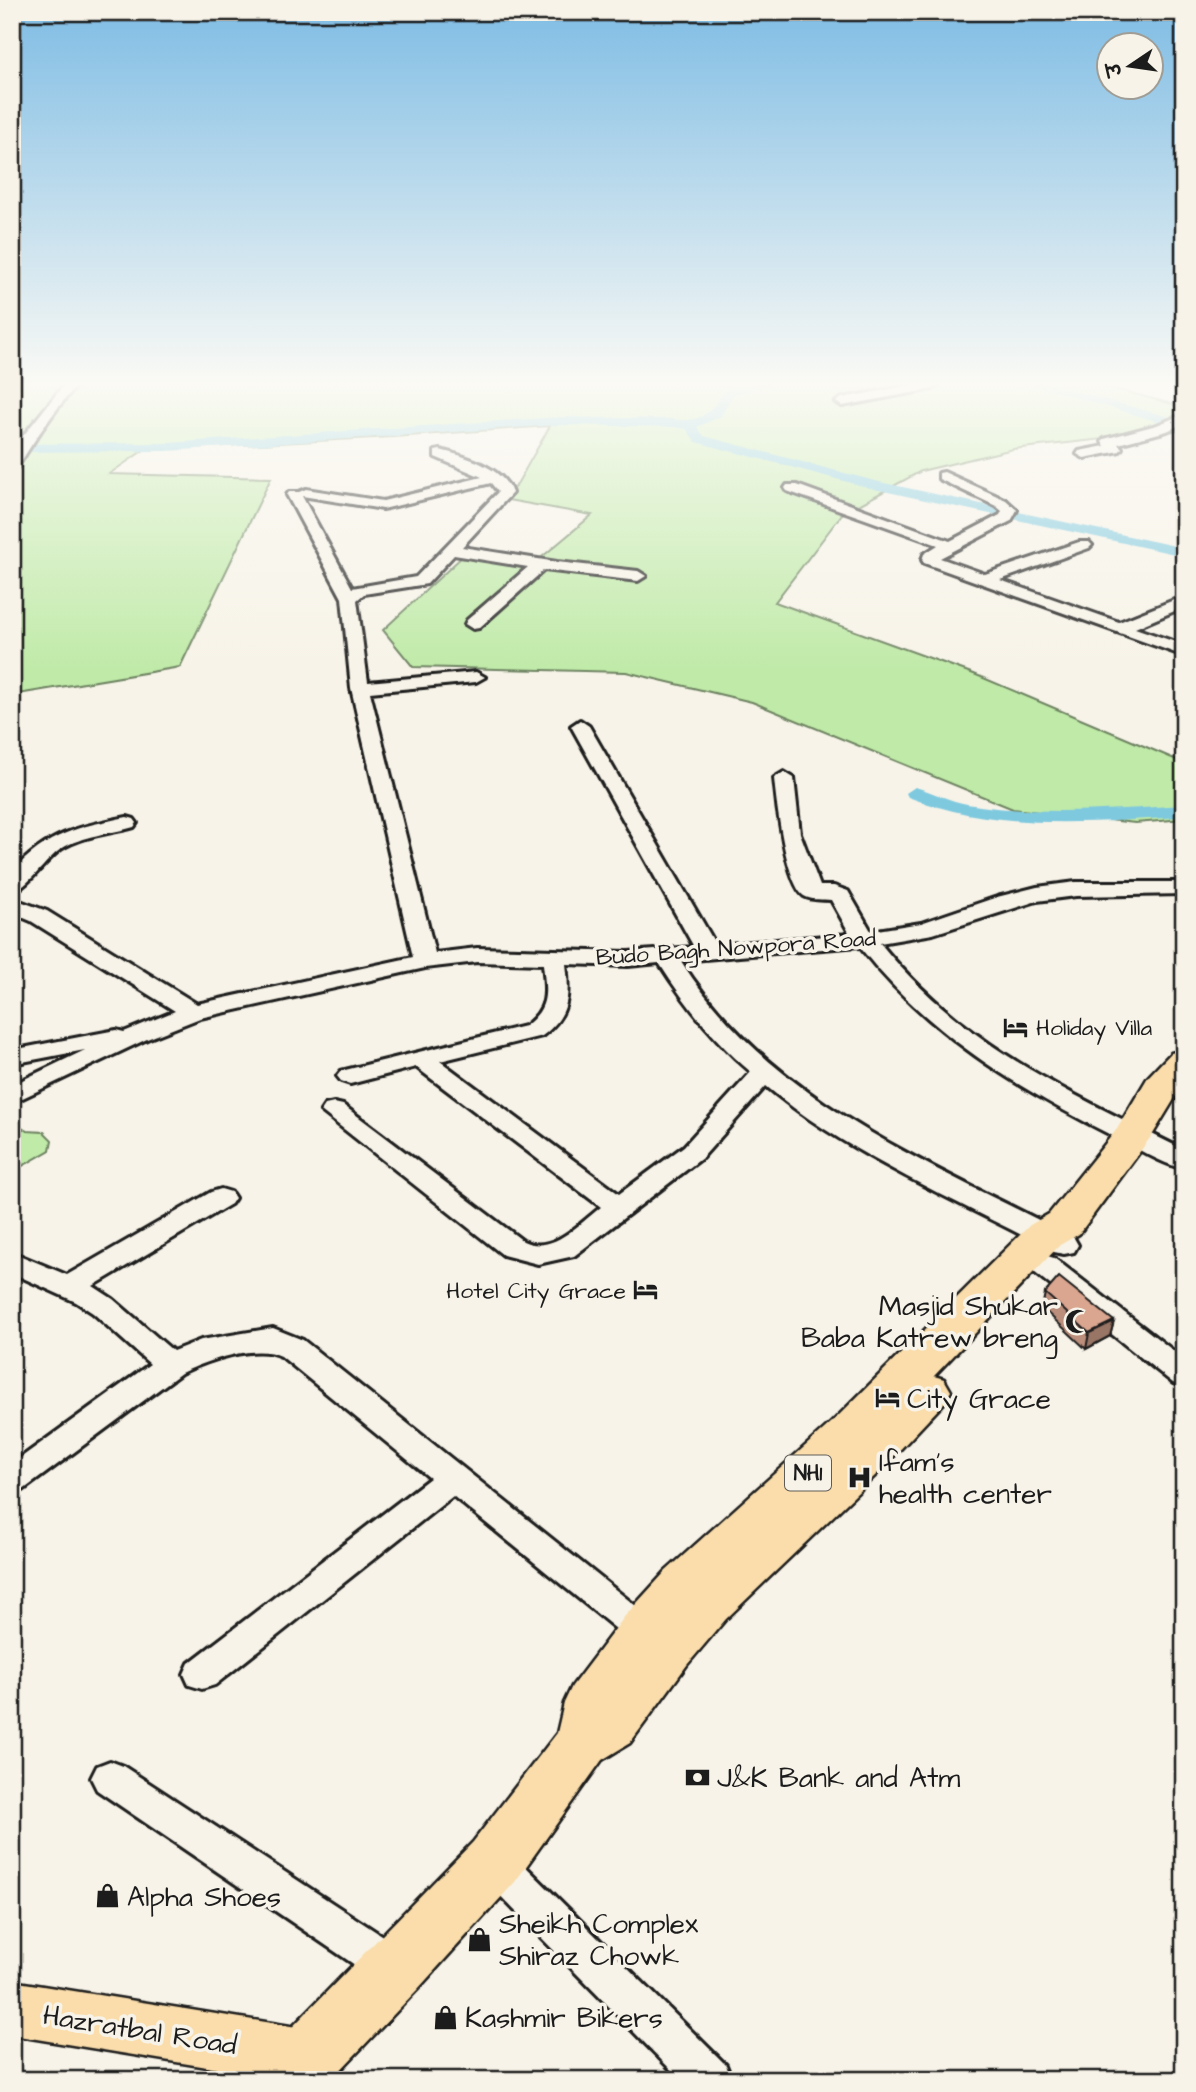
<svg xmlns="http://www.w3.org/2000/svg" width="1196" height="2092" font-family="'Architects Daughter','Playpen Sans Deva',sans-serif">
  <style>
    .green { fill: #bfeaa7; stroke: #6e8362; stroke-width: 2 }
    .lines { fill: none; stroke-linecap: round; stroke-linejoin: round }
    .canal { fill: #7fc9df; fill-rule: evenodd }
    .minor-casing { stroke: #1c1c1c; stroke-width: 6 }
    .major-casing { stroke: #1c1c1c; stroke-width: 5 }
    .highway-casing { stroke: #1c1c1c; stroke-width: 5 }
    .minor { fill: #f7f3e8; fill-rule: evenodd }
    .major { fill: #faddab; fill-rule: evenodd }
    .highway { fill: #faddab; fill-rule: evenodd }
    .wall { fill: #bc8f7c; stroke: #1c1c1c; stroke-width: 2 }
    .shaded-wall { fill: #997465; stroke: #1c1c1c; stroke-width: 2 }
    .building { fill: #dba690; stroke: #1c1c1c; stroke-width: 2 }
    .labels { text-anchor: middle; stroke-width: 7; stroke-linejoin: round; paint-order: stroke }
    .shield { fill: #f7f3e8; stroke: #5e5c59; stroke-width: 2 }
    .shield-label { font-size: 21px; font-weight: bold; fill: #1c1c1c }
    .street-label { font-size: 23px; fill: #1c1c1c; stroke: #f7f3e8 }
    .poi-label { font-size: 23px; fill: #1c1c1c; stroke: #f7f3e8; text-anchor: start }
    .near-poi-label { font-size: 28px; fill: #1c1c1c; stroke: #f7f3e8; text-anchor: start }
    .near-street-label { font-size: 28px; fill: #1c1c1c; stroke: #f7f3e8 }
  </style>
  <rect width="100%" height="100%" fill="#f7f3e8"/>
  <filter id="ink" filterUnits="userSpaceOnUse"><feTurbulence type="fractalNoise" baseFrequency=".0143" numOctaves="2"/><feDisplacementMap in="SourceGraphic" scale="14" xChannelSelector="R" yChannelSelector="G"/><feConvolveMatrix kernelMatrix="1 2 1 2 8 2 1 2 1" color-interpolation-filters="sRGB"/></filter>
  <g filter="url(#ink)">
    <!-- green -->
    <g class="green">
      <polygon points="12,381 1085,381 1184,407 1184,430 1013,449 921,471 842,514 775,602 974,674 1184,763 1184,819 1135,823 1013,809 752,702 626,672 413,667 383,630 465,554 530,567 592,515 508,500 550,426 393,437 144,450 109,474 271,478 180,667 12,695"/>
      <polygon points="12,1122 27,1131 44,1132 52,1140 50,1150 12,1172"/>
    </g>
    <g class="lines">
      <!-- canal -->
      <g class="canal">
        <path d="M764 381H783L733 395 721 416 697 427 704 436 875 481 1184 548V556L874 489 696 442 686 429 673 427 561 425 167 451 12 452V444L167 443 561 417 673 419C701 424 711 412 725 390Z"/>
        <polygon points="1019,381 1037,381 1184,421 1184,429"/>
        <path d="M915 787C933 792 949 801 967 804 1038 816 1112 810 1184 805V817C1089 822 999 832 908 797L906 793Z"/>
      </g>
      <defs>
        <g id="minor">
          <path d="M67 381H81C56 407 36 437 17 468L12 469V451L15 446Z"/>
          <polygon points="922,381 935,381 938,385 932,389 842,406 836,402 842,398 923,383"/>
          <polygon points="1184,414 1184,423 1167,431 1118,444 1122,448 1120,451 1084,458 1077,454 1079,451 1105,446 1102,442 1104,439 1157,425"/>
          <path d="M440 450C464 456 503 467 512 493L462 547 557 562 638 571 646 576 638 581 544 570 479 628 473 629 465 624 467 620 528 567 454 555 427 584 364 594 357 600 368 682 476 672 485 677 476 682 370 692 435 953 477 948 628 952 694 947 571 726 580 720 589 726 716 945 850 934 831 900C823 899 812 901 804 896 786 883 776 801 774 778L784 772 794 778 800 833 820 886H834L848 891 871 931 921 923 997 897 1037 887 1076 882H1184V894L1076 896 1037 901 933 934 880 943C964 1047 1069 1092 1184 1150V1169C1159 1163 1134 1146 1111 1135 1015 1087 926 1032 859 946L681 961C770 1102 932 1164 1074 1238L1078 1245 1074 1252 1064 1254 1054 1252C961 1202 846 1154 766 1086L702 1158 574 1256 538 1264 503 1255 321 1111 325 1105 334 1103 343 1105 523 1241C552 1255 579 1224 601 1207L416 1067 350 1084 341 1081 337 1076 341 1071 525 1026C550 1007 546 992 543 964L477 962 425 968 200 1018 147 1039 12 1103V1085L85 1050 12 1064V1050L116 1030 124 1032 175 1011 31 921 12 913V898L47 911 197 1004 413 957 351 688 342 598 287 495 289 492H299L306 489 383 501 482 477 435 457V451ZM491 483 498 492 416 577 352 588 302 496 383 509ZM659 963C685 1004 714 1041 751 1072L684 1146 619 1194 440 1061 542 1036C569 1016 570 996 566 964L628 966Z"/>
          <polygon points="944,472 1006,500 1017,510 1011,521 940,558 985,574 1079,542 1089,542 1092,545 1089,548 1000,580 1119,622 1184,596 1184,607 1135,628 1184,645 1184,656 924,563 922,560 924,554 938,545 787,491 785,488 787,485 797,485 950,541 1000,515 1002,511 996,506 939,479 939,473"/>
          <path d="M127 817 134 819 137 823 134 827C109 834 83 835 61 849 45 860 28 888 12 892V872C48 833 77 827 127 817Z"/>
          <path d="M221 1189 231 1192 235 1198 231 1204 93 1286 113 1299 173 1351 201 1340 273 1328 303 1340 656 1622 662 1632 656 1642 644 1647 632 1642 453 1496 215 1685 202 1689 189 1685 184 1674 189 1663 430 1478 281 1356C255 1343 207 1361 181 1373L23 1490 12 1493V1464L150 1364 93 1313 76 1302 12 1273V1252L67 1275 211 1192Z"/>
          <polygon points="1044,1255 1054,1258 1184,1359 1184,1386 1173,1383 1034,1272 1030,1265 1034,1258"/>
          <polygon points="110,1761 123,1766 410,1954 416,1968 410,1982 395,1988 380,1982 97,1790 91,1778 97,1766"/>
          <polygon points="494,1844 508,1849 726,2065 732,2080 681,2080 480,1875 474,1862 480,1849"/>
        </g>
        <polygon id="major" points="12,1981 309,2029 328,2037 336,2056 328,2075 318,2080 286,2080 12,2035"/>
        <polygon id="highway" points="1184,1050 1184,1083 1153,1134 1079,1234 1060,1245 934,1376 944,1379 951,1391 944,1403 877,1474 726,1619 687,1665 630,1743 602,1760 515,1882 417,1990 331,2080 254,2080 263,2057 473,1842 557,1733 564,1703 572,1686 625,1616 666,1571 832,1422 1030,1225 1049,1214 1117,1129 1148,1077 1171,1053"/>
      </defs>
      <!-- minor casing -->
      <use href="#minor" class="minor-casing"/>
      <!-- major casing -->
      <use href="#major" class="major-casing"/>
      <!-- highway casing -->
      <use href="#highway" class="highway-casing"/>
      <!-- minor -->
      <use href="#minor" class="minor"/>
      <!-- major -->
      <use href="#major" class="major"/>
      <!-- highway -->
      <use href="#highway" class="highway"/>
    </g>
    <!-- wall -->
    <polygon class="wall" points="1045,1293 1114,1321 1110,1336 1086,1349 1042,1308"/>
    <!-- shaded-wall -->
    <polygon class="shaded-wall" points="1114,1321 1110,1336 1086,1349 1089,1333"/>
    <!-- building -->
    <polygon class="building" points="1059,1277 1114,1321 1089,1333 1045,1293"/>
  </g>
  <!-- sky -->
  <linearGradient id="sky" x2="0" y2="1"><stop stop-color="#7ebce4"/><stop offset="0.57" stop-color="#fbfaf5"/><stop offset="1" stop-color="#fbfaf5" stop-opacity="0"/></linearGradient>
  <rect width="1196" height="674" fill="url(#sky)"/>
  <!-- icons -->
  <defs>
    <symbol id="hotel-bare" viewBox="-9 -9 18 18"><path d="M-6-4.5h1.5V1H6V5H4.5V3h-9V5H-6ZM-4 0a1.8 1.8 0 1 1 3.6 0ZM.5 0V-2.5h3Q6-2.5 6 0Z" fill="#1c1c1c" stroke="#f7f3e8" stroke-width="2.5" paint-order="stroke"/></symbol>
    <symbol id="mosque-bare" viewBox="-9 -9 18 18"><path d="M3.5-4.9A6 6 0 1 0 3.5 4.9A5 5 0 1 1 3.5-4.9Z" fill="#1c1c1c" stroke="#f7f3e8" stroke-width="2.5" paint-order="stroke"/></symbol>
    <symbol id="hospital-bare" viewBox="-9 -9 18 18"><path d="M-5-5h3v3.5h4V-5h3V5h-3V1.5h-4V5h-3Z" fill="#1c1c1c" stroke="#f7f3e8" stroke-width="2.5" paint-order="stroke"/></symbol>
    <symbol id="bank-bare" viewBox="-9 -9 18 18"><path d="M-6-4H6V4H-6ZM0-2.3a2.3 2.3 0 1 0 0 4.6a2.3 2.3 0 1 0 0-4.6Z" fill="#1c1c1c" stroke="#f7f3e8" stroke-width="2.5" paint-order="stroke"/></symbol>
    <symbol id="shop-bare" viewBox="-9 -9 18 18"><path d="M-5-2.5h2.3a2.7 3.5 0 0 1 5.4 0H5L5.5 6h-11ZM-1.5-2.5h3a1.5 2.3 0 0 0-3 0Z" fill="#1c1c1c" stroke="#f7f3e8" stroke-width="2.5" paint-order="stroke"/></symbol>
  </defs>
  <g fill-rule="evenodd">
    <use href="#hotel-bare" x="998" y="1010" width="35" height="35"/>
    <use href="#hotel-bare" x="628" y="1272" width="35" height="35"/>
    <use href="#mosque-bare" x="1060" y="1304" width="35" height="35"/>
    <use href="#hotel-bare" x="870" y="1380" width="35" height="35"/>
    <use href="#hospital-bare" x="842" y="1460" width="35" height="35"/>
    <use href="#bank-bare" x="680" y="1760" width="35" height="35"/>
    <use href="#shop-bare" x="90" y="1878" width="35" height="35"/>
    <use href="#shop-bare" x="462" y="1922" width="35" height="35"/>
    <use href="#shop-bare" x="428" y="2000" width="35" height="35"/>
  </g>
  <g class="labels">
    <!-- shield labels -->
    <rect class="shield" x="785" y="1455.5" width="46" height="35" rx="5"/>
    <g class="shield-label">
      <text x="808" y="1480">NH1</text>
    </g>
    <!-- street labels -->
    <g class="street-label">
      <text transform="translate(736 947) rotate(-4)" y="8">Budo Bagh Nowpora Road</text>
    </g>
    <!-- poi labels -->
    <g class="poi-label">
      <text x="1036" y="1035">Holiday Villa</text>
      <text x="626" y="1298" text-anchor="end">Hotel City Grace</text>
    </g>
    <!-- near-poi labels -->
    <g class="near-poi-label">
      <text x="1058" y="1315" text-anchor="end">Masjid Shukar<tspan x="1058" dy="32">Baba Katrew breng</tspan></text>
      <text x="907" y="1408">City Grace</text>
      <text x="879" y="1471">Ifam's<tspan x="879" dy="32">health center</tspan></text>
      <text x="717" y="1787">J&amp;K Bank and Atm</text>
      <text x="127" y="1906">Alpha Shoes</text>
      <text x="499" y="1933">Sheikh Complex<tspan x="499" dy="32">Shiraz Chowk</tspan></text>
      <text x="465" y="2027">Kashmir Bikers</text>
    </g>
    <!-- near-street labels -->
    <g class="near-street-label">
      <text transform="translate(140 2029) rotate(9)" y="10">Hazratbal Road</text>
    </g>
  </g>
  <!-- margin -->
  <rect width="1196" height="2092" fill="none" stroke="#f7f3e8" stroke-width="42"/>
  <rect x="21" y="21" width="1154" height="2050" fill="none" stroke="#1c1c1c" stroke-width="2.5" filter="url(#ink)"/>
  <!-- north arrow -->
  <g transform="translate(1130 66) rotate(257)"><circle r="33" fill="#f7f3e8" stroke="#9f9d96" stroke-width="2"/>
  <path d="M0-5L12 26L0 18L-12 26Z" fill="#1c1c1c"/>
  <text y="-10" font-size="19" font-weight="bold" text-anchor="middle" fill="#1c1c1c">उ</text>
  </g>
</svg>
